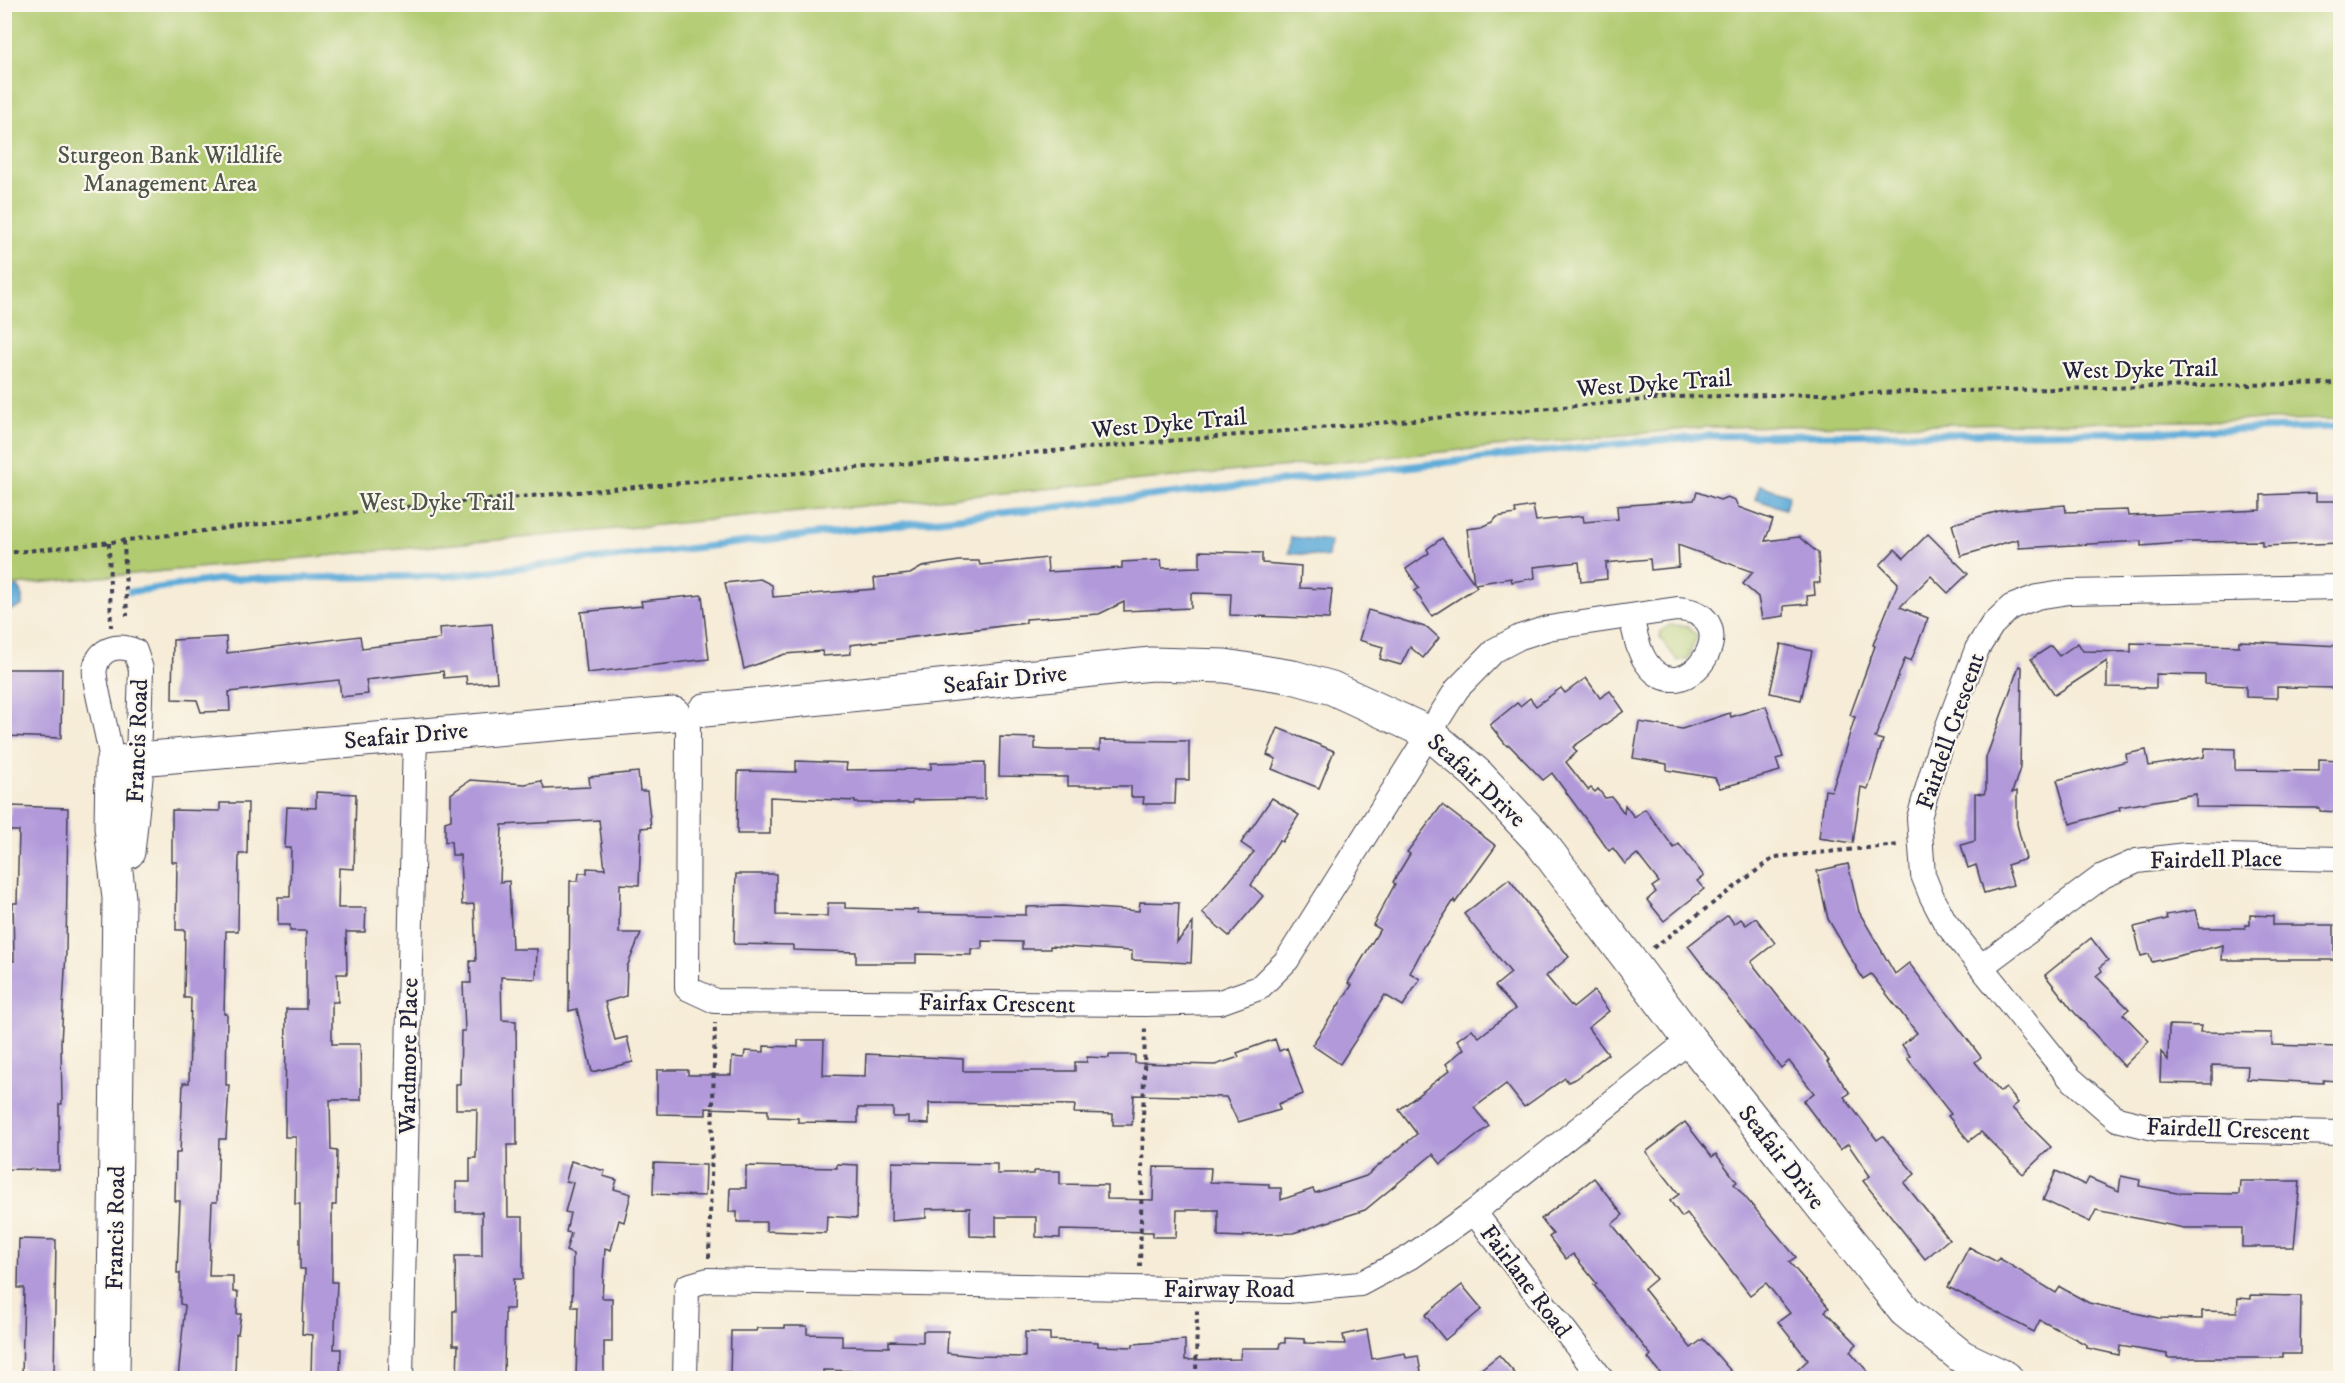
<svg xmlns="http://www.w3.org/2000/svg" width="2345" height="1383" font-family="'IM FELL DW Pica',serif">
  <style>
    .green { fill: #b1cb71; stroke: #6a7656; stroke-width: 1.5 }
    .water { fill: #5facd9; stroke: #40678a; stroke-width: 1.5 }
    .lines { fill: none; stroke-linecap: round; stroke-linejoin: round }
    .stream { stroke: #5facd9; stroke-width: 7 }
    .building { fill: #b199da }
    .street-casing { stroke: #424052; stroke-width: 26 }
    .secondary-casing { stroke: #424052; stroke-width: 35 }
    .path { stroke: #424052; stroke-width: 4; stroke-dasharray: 4.5 4.5; stroke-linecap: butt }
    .street { stroke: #fff; stroke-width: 24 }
    .secondary { stroke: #fff; stroke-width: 33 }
    .labels { text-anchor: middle; stroke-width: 4.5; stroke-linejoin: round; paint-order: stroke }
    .park-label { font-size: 24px; fill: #4d554b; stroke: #fbf7ec }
    .street-label { font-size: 24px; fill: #22223b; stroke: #fbf7ec }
  </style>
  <rect width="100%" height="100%" fill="#fbf7ec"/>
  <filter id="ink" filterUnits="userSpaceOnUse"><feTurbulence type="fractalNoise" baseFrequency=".0167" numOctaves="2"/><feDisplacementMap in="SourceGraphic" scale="12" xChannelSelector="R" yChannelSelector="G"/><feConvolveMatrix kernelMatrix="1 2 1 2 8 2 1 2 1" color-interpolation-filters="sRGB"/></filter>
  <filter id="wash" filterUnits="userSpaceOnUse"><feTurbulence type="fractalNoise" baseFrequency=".008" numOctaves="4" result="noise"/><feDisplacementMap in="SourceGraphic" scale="24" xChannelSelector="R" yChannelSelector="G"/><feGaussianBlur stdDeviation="1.35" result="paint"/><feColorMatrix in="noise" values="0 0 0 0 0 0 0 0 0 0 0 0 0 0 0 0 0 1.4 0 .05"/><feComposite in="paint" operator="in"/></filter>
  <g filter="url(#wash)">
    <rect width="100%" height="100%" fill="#f6ecd7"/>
    <!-- green -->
    <g class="green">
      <polygon points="5,4 2340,5 2340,419 1709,427 5,586"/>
      <polygon points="1670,625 1688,626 1697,636 1688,659 1678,661 1660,638 1661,631"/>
    </g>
    <!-- water -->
    <g class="water">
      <polygon points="1760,485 1789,495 1785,509 1755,499"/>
      <polygon points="1291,537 1330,541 1328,557 1289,553"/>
      <polygon points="18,587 22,593 22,606 5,612 5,589"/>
    </g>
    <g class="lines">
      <!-- stream -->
      <polyline class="stream" points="130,592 221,579 447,576 1564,449 1706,436 2137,432 2340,427"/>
    </g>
    <g id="blocks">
      <!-- building -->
      <g class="building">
        <polygon points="1697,492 1720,500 1727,497 1735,500 1738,507 1773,520 1765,541 1799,537 1818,553 1820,583 1814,583 1815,595 1807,596 1808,604 1784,606 1784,616 1762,619 1758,597 1743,584 1753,572 1678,545 1679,567 1651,570 1650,559 1615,562 1606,563 1607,579 1581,582 1579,562 1534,567 1535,578 1512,582 1511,578 1475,584 1477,587 1432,616 1415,591 1419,588 1406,569 1429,553 1427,549 1442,538 1474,583 1467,529 1482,527 1493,522 1497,517 1516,514 1515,509 1533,506 1536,521 1583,516 1584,522 1618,519 1617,506 1694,500"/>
        <polygon points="2316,493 2316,501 2340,501 2340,543 2262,546 2262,541 2191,542 2141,546 2141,541 2019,548 2018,539 1961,556 1952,524 2003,510 2065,505 2066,512 2127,510 2128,516 2261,510 2261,495"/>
        <polygon points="1928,534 1968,574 1948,593 1931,576 1900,607 1928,618 1911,661 1905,658 1875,738 1883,740 1868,789 1861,787 1853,843 1819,838 1825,790 1832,791 1855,717 1850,715 1875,646 1873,645 1898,583 1880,565 1895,549 1904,558"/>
        <polygon points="1200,551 1262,553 1262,563 1301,566 1300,588 1332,589 1329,619 1230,615 1231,594 1191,593 1191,608 1124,611 1124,602 1099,614 1026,619 1026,623 850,645 851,654 823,656 822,651 785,654 744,669 725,583 760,579 772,585 773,597 875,589 874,578 910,574 922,567 959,561 979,561 980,565 1047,558 1048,572 1122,568 1122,562 1161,560 1162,568 1200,567"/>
        <polygon points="702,595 709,659 587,673 581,612 642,606 641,601"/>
        <polygon points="1368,610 1428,628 1439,638 1423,658 1410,647 1401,665 1380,659 1383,647 1359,640"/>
        <polygon points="492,624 497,682 467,684 466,676 444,678 443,671 366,680 368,694 341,697 339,680 300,684 229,692 230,711 201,712 197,700 172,699 173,640 226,637 227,653 360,636 362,648 440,639 439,628"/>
        <polygon points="2239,641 2340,646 2340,688 2277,687 2277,698 2246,697 2246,686 2205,684 2205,675 2156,674 2156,688 2107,687 2107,661 2055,695 2031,659 2051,646 2059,656 2078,643 2083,651 2131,652 2131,643 2239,646"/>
        <polygon points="1781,644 1812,651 1801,700 1770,693"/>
        <polygon points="2019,666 2022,667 2020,768 2012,793 2017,791 2017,824 2026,859 2007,865 2013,885 1984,893 1976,865 1968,868 1961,845 1975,841 1975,793 1984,794 1986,789 1986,758"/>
        <polygon points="4,669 62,669 61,738 4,736"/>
        <polygon points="1586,678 1600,698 1610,691 1624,711 1573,747 1577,752 1566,762 1588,790 1591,788 1595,792 1598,789 1605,798 1612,797 1624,813 1625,805 1634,817 1645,809 1674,848 1679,844 1704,876 1697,881 1704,889 1664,921 1647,900 1656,892 1652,887 1659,882 1637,854 1625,864 1613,848 1609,851 1552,773 1543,780 1509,745 1507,746 1490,725 1517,703 1520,706 1530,698 1536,706 1561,688 1565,693"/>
        <polygon points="1766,706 1783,757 1776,759 1780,771 1720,788 1715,778 1667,770 1667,764 1633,758 1639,722 1682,729 1730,713 1731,717"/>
        <polygon points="1278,728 1334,751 1319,788 1272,769 1276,759 1267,755"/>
        <polygon points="1000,737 1035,738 1035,749 1048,750 1100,750 1100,740 1189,741 1189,780 1176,780 1175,804 1143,804 1144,797 1131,797 1131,786 1068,786 1068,777 999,776"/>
        <polygon points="2205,748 2235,749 2235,770 2319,771 2319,759 2340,760 2340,812 2320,811 2320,808 2196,807 2196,794 2119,807 2120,810 2070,824 2057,780 2127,761 2126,754 2146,750 2149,766 2204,757"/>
        <polygon points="796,761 847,763 846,770 931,769 931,763 985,762 985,799 913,800 913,803 855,803 855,801 770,797 770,834 737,834 738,771 796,772"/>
        <polygon points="638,772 640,791 647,791 651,827 641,828 639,885 620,884 619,933 641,933 627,967 626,996 605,1002 615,1040 627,1037 633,1062 592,1072 577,1009 569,1011 570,881 578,881 579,873 587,873 587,868 605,869 599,820 502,825 500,882 509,881 512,949 537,949 536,979 501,977 502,1020 516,1021 517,1145 507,1145 508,1217 523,1217 523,1279 514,1279 513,1309 505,1309 504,1378 457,1378 458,1345 453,1345 453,1311 456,1311 455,1256 482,1256 482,1212 456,1212 456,1182 470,1182 470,1158 476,1158 477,1109 456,1109 456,1084 460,1084 461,1031 465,1031 463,983 471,983 470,961 476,961 474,904 462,905 460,855 452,855 451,841 445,842 445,822 451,820 451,794 470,780 525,784 541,781 545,789 590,787 589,777"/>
        <polygon points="316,792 356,794 354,869 339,868 338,908 366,908 365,932 346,932 347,974 337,974 338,1002 332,1002 332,1044 360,1044 361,1074 361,1100 330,1100 331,1150 337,1151 336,1205 332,1205 332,1282 337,1282 334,1349 341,1349 340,1378 311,1378 312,1335 302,1334 305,1269 300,1269 300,1204 295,1204 296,1137 285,1137 286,1009 306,1009 306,931 290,931 290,925 278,925 278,897 290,897 291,848 285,848 287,807 316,808"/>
        <polygon points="1272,798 1299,815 1282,842 1279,840 1251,885 1263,896 1229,936 1202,913 1254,852 1241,843"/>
        <polygon points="220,803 248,803 247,854 239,854 238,931 226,931 224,1014 227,1014 226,1085 229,1085 226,1139 219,1139 217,1202 212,1202 209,1276 233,1276 233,1292 238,1292 237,1314 241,1314 238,1334 236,1334 235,1378 178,1378 185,1305 180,1304 180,1273 177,1273 180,1201 175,1201 176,1153 180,1153 183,1083 189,1083 191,998 184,998 185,930 176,930 177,862 172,862 172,810 220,811"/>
        <polygon points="1442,805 1496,846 1455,903 1454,900 1425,945 1410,973 1420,979 1403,1006 1385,995 1340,1064 1312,1045 1352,985 1348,983 1380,929 1373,925 1395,884 1393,882 1410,854 1407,852"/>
        <polygon points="10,806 68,808 66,952 61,1043 62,1104 59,1104 59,1170 5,1169 8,1076 4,1076 5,989 8,989 9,961 14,961 13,903 17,903 19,831 9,831"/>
        <polygon points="1848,864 1859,912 1895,974 1909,963 1981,1057 1975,1062 2000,1092 2006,1088 2018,1103 2012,1108 2051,1147 2023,1174 1981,1132 1969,1141 1948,1116 1951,1114 1907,1058 1910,1056 1902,1045 1917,1033 1871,974 1863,979 1828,919 1817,871"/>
        <polygon points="736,874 776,874 776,915 827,916 828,903 845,903 845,908 918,910 918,913 1026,915 1026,907 1063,906 1139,911 1140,902 1179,903 1177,942 1193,923 1191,963 1132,960 1132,951 1050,946 1050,949 1022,949 1022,942 982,941 982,949 971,949 971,955 916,954 916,963 856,963 856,952 793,950 793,945 734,944"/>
        <polygon points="1509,879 1569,957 1546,976 1573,1008 1594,991 1609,1011 1588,1028 1608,1054 1577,1078 1568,1082 1565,1078 1524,1107 1506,1084 1474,1108 1489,1126 1441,1164 1433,1154 1365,1210 1293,1233 1244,1235 1244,1237 1218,1236 1218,1210 1177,1210 1176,1237 1153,1237 1153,1232 1060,1230 1060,1238 1036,1237 1036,1217 996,1217 996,1237 970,1236 970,1208 926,1209 926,1218 891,1221 892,1162 997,1164 997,1174 1034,1174 1034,1171 1060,1171 1060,1184 1107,1185 1107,1199 1153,1200 1154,1167 1211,1168 1210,1182 1269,1184 1269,1188 1281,1188 1281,1200 1313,1189 1315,1193 1366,1176 1417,1134 1399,1110 1450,1070 1446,1064 1464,1049 1457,1040 1472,1029 1479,1037 1515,1009 1495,986 1511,973 1464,914"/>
        <polygon points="2195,910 2199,928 2245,928 2245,925 2250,925 2250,915 2273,916 2273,925 2334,925 2334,960 2222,960 2223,945 2152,962 2149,954 2141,956 2134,927 2167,919 2166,915"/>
        <polygon points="1728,915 1734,924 1741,919 1746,925 1756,918 1775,943 1751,962 1829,1061 1827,1062 1850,1093 1844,1097 1877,1140 1883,1136 1915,1174 1904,1183 1949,1239 1925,1259 1863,1181 1870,1176 1848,1144 1840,1150 1803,1101 1814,1093 1789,1061 1781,1068 1688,946"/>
        <polygon points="2091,938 2108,960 2100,967 2102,971 2096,976 2129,1009 2123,1014 2149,1041 2124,1066 2074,1012 2045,975"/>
        <polygon points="2169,1025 2201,1026 2200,1032 2272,1033 2272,1045 2338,1047 2337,1081 2323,1080 2323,1083 2247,1079 2248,1066 2212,1065 2212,1084 2160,1083 2161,1052 2168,1060"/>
        <polygon points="1275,1039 1279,1051 1287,1048 1303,1094 1278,1104 1280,1110 1238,1122 1226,1097 1134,1095 1132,1125 1113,1125 1113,1114 1074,1113 1075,1105 929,1103 929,1124 908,1123 908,1117 893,1117 893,1108 858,1108 858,1123 798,1122 798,1118 768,1117 768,1110 706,1108 706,1115 657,1114 657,1070 688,1070 688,1075 731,1075 732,1057 744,1058 745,1051 764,1052 764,1046 798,1047 798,1040 824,1040 823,1075 865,1076 866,1054 963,1059 963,1071 1075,1071 1075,1062 1087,1062 1087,1057 1109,1058 1109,1055 1135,1055 1135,1063 1215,1065 1239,1057 1237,1053"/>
        <polygon points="1685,1122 1712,1157 1716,1154 1737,1182 1734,1184 1796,1257 1789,1262 1829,1308 1825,1311 1857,1344 1850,1351 1873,1378 1789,1378 1808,1360 1778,1322 1790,1313 1766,1283 1750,1295 1687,1213 1682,1217 1670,1201 1679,1194 1646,1152"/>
        <polygon points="571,1161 605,1171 603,1176 617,1180 614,1189 631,1194 624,1222 619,1220 611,1250 605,1248 602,1298 612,1298 612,1342 604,1342 604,1378 576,1378 578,1307 572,1307 573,1254 566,1251 571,1233 566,1232 570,1213 565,1212 573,1183 566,1181"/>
        <polygon points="654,1163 706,1165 705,1196 653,1194"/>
        <polygon points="837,1164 858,1165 857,1218 827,1216 826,1233 766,1231 766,1222 737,1222 737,1212 729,1212 730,1188 746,1188 746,1166 837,1168"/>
        <polygon points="2056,1171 2085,1185 2089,1178 2119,1191 2121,1176 2140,1180 2139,1186 2177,1193 2239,1194 2240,1181 2300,1181 2294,1247 2242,1247 2242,1228 2184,1228 2096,1210 2090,1222 2043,1200"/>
        <polygon points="1594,1178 1623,1215 1612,1224 1656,1279 1644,1289 1691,1348 1703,1339 1737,1378 1664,1378 1648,1358 1651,1355 1594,1285 1597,1284 1573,1254 1566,1259 1549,1237 1553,1234 1541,1219"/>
        <polygon points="19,1239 56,1240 54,1378 22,1378 24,1288 18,1288"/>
        <polygon points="1969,1247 1997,1262 1999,1258 2056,1293 2060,1287 2089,1303 2158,1318 2202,1319 2202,1311 2237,1312 2238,1298 2251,1299 2251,1295 2301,1296 2300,1354 2283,1354 2283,1358 2167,1358 2167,1354 2120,1346 2119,1355 2087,1348 2087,1345 2040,1320 2034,1332 1948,1287"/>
        <polygon points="1462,1285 1482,1309 1445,1340 1425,1315"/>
        <polygon points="785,1326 807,1326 807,1334 842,1335 842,1346 889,1347 889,1341 923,1342 923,1331 948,1331 947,1353 975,1356 1025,1357 1025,1332 1050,1333 1050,1340 1098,1342 1098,1346 1133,1347 1133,1344 1185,1340 1185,1360 1240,1359 1241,1348 1279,1348 1280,1343 1285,1343 1285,1338 1305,1339 1305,1343 1345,1344 1343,1335 1367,1330 1372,1359 1405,1353 1406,1358 1418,1356 1422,1378 858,1378 859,1371 823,1370 823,1374 815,1374 815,1378 730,1378 731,1331 756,1331 757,1328 785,1328"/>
        <polygon points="1499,1355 1519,1378 1470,1378"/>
      </g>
    </g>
  </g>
  <g filter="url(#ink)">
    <use href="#blocks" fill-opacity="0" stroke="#424052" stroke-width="1.5"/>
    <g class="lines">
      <defs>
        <g id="street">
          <polyline points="2340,587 2069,592 2037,597 2011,607 1992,625 1977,649 1938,752 1919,818 1923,875 1931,895 1945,922 2070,1078 2117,1119 2158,1129 2340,1133"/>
          <path d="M688 728 687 988 715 1001 1145 1004 1220 1002 1259 988 1287 960 1457 689 1495 650 1520 637 1548 628 1677 609C1753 612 1685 720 1646 662 1637 649 1635 632 1631 617"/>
          <path d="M112 764C111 743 92 680 95 668 100 647 119 644 135 651L141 669 138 759"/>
          <polyline points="1982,966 2103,876 2137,861 2186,855 2340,859"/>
          <polyline points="1474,1212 1601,1378"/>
          <polyline points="401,1378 415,734"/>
          <polyline points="685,1378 687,1286 708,1280 1287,1291 1360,1284 1410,1257 1474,1212 1690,1040"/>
        </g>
        <g id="secondary">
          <polyline points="705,710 1151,664 1225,666 1293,677 1332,688 1429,733 1478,775 1539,840 1690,1040 1905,1311 1962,1357 2006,1378"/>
          <polyline points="128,852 138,759"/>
          <polyline points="113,1378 119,898 111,827 112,764 138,759 674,714"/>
        </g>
      </defs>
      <!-- street casing -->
      <use href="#street" class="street-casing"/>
      <!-- secondary casing -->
      <use href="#secondary" class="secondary-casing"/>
      <!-- path -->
      <g class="path">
        <polyline points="124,541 127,616"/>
        <polyline points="109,543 111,627"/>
        <path d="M4 553C138 541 271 521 404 507L1678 397 2340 383"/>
        <polyline points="1653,948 1775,857 1899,845"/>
        <polyline points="709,1258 715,1023"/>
        <polyline points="1140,1267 1145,1025"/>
        <polyline points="1196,1378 1197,1310"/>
      </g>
      <!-- street -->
      <use href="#street" class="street"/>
      <!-- secondary -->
      <use href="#secondary" class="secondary"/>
    </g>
  </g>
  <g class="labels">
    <!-- park labels -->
    <g class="park-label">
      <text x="170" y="163">Sturgeon Bank Wildlife<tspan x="170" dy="28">Management Area</tspan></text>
      <text x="437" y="510">West Dyke Trail</text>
    </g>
    <!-- street labels -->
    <g class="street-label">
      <text transform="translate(2140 369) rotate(-1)" y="8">West Dyke Trail</text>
      <text transform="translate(1654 383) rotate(-4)" y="8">West Dyke Trail</text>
      <text transform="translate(1169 423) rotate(-5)" y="8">West Dyke Trail</text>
      <text transform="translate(1005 679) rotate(-6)" y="8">Seafair Drive</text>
      <text transform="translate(1950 731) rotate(-71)" y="8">Fairdell Crescent</text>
      <text transform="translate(406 735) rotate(-5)" y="8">Seafair Drive</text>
      <text transform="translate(137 741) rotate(-88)" y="8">Francis Road</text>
      <text transform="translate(1477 780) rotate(43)" y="8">Seafair Drive</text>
      <text transform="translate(2216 859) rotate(-1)" y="8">Fairdell Place</text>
      <text transform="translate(997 1003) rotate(1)" y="8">Fairfax Crescent</text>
      <text transform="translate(408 1056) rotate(-89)" y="8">Wardmore Place</text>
      <text transform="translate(2228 1129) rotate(2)" y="8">Fairdell Crescent</text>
      <text transform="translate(1782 1157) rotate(52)" y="8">Seafair Drive</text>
      <text transform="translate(115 1228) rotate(-89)" y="8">Francis Road</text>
      <text transform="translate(1526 1281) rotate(53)" y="8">Fairlane Road</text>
      <text x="1229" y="1297">Fairway Road</text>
    </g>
  </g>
  <!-- margin -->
  <rect width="2345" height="1383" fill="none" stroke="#fbf7ec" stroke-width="24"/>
</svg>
